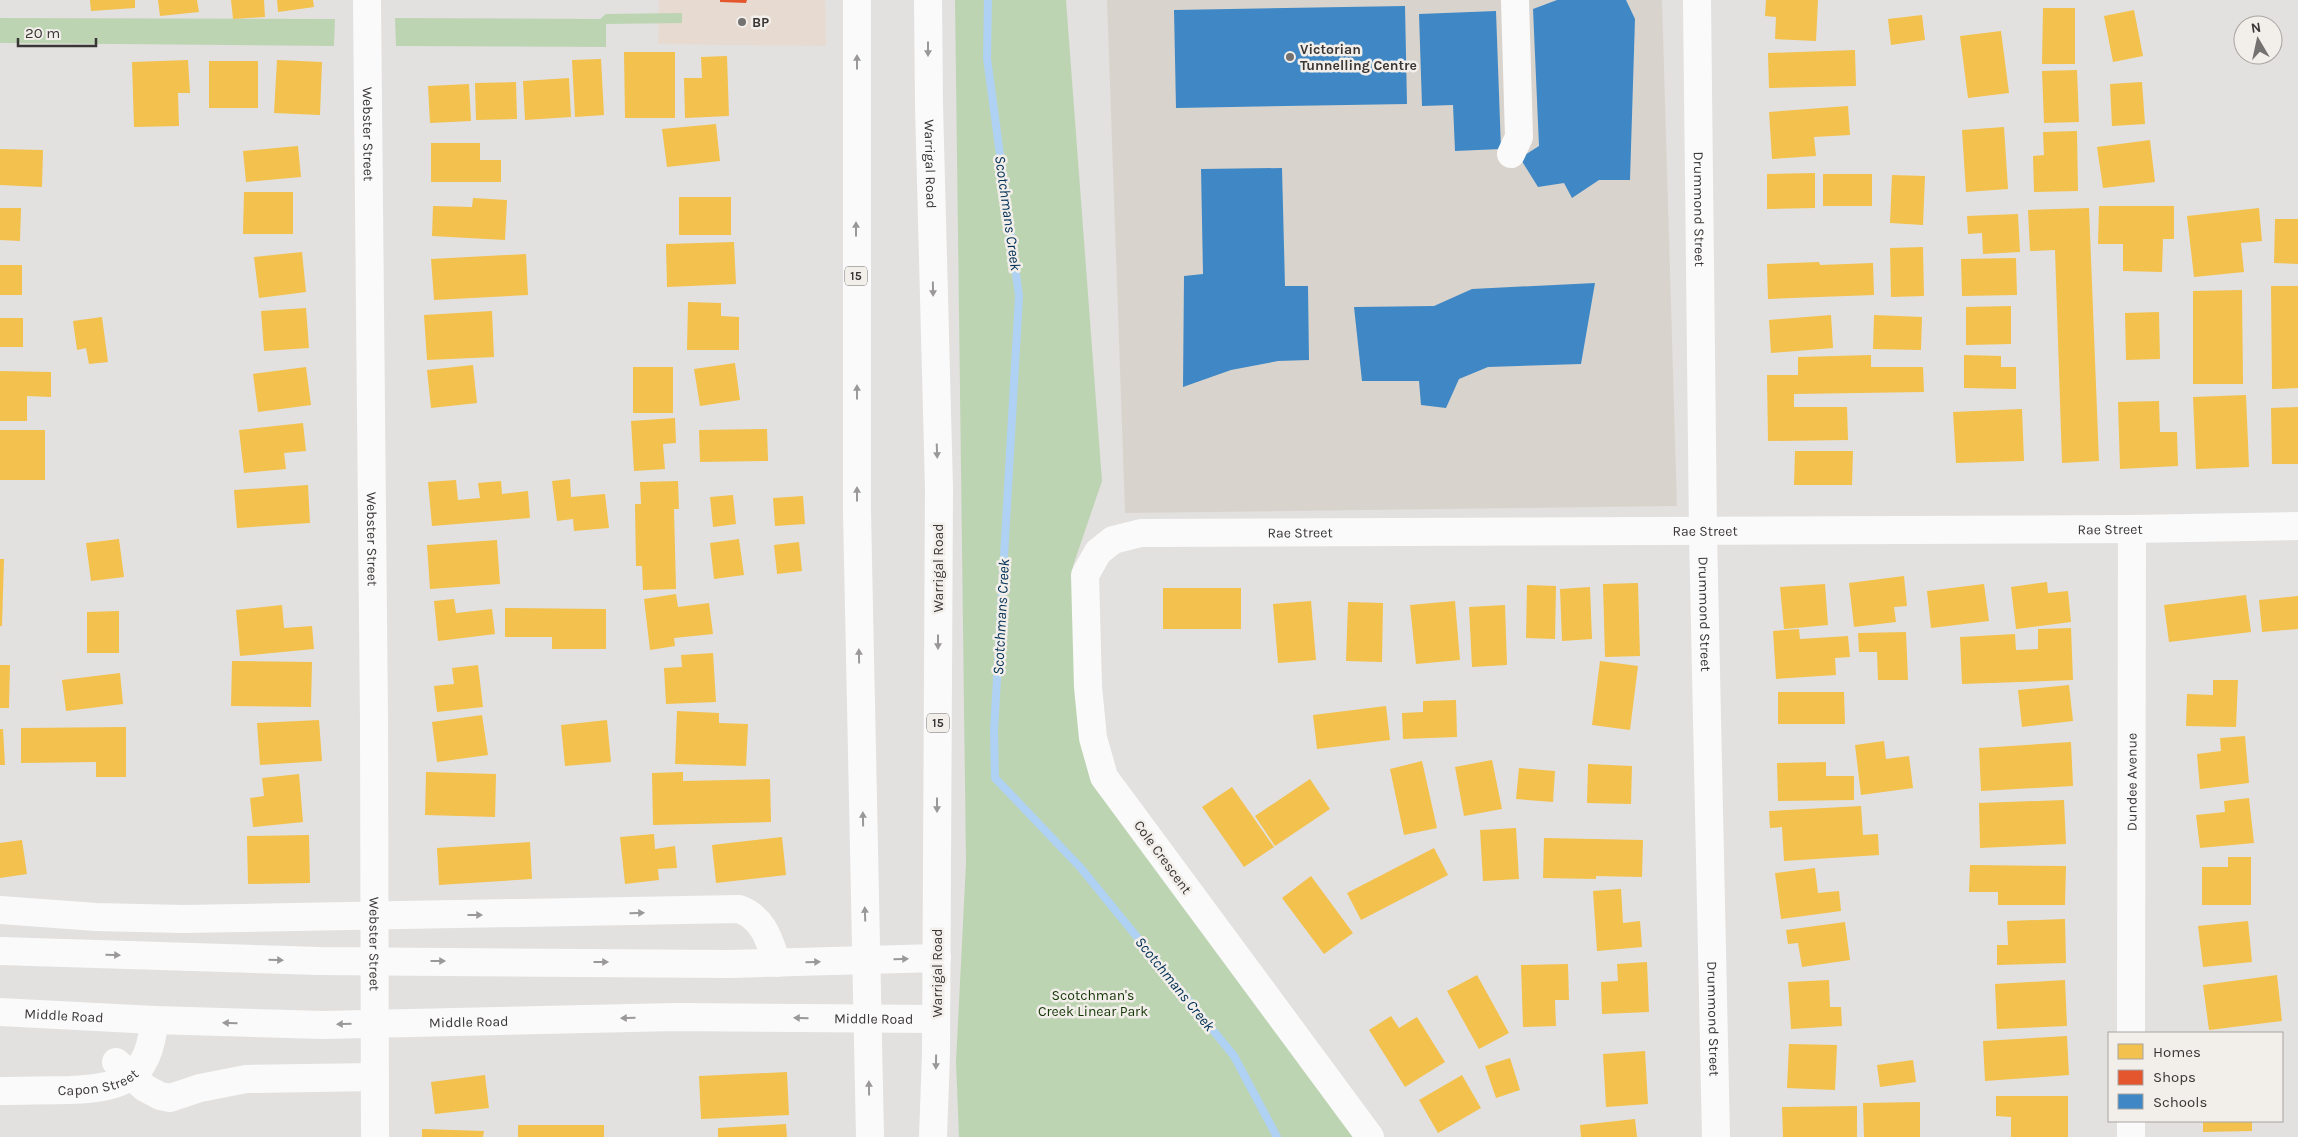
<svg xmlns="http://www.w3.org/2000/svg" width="2298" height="1137" font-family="Karla,sans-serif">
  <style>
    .commercial { fill: #e6dad1 }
    .built { fill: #d9d3cd }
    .green { fill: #bdd4b3 }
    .homes { fill: #f2c14e }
    .shops { fill: #e4572e }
    .schools { fill: #3f88c5 }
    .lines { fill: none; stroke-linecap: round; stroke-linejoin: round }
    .stream { stroke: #afd1f3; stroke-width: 8 }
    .minor { stroke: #fbfafa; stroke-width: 28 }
    .highway { stroke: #fbfafa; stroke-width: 28 }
    .oneway { fill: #9a9898 }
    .poi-dot { fill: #747271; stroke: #f2eeea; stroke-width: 2 }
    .labels { text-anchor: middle; stroke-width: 5; stroke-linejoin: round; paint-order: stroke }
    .shield { fill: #f2eeea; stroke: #706e6c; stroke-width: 1 }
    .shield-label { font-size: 12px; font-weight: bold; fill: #393736 }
    .poi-label { font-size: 14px; font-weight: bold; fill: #393736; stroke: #f2eeea; text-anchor: start }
    .street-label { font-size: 14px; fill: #393736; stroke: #f2eeea }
    .park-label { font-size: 14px; fill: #143605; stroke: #f2eeea }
    .water-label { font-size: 15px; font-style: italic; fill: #002f55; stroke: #f2eeea }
  </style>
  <rect width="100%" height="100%" fill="#e3e1df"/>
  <!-- commercial -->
  <polygon class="commercial" points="659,0 825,0 826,46 658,44"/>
  <!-- built -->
  <polygon class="built" points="1107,0 1662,0 1677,506 1125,513"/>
  <!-- green -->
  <g class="green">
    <polygon points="955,0 1066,0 1102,481 1073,566 1086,763 1356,1137 959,1137 956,1062 966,863"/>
    <polygon points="682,13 682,23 606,24 606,47 396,46 395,18 600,19 606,14"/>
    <polygon points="0,18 335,19 334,46 0,43"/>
  </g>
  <!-- homes -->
  <g class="homes">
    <polygon points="90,0 135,0 135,8 91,11"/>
    <polygon points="158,0 197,0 199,12 160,16"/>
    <polygon points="231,0 264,0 265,17 233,19"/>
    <polygon points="277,0 313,0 314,7 278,12"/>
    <polygon points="1766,0 1818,0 1816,41 1775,39 1776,17 1765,16"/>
    <polygon points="2043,8 2075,8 2075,64 2042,64"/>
    <polygon points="2134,10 2143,56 2113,62 2104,16"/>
    <polygon points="1922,15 1925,40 1891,45 1888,19"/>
    <polygon points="2001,31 2009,93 1968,98 1960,36"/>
    <polygon points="1855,50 1856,86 1769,88 1768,53"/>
    <polygon points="624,52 675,52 675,118 625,118"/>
    <polygon points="727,56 729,116 685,118 684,78 702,78 701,57"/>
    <polygon points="601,59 604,115 575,117 572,60"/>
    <polygon points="188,60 190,93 178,93 179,126 134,127 132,62"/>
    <polygon points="277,60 322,62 320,115 274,113"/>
    <rect x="209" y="61" width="49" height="47"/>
    <polygon points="2077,70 2079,122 2044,123 2042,71"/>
    <polygon points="569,78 571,117 525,120 523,81"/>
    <polygon points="516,82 517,119 476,120 475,83"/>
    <polygon points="2142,82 2145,124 2112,126 2110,84"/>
    <polygon points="469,84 471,121 430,123 428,86"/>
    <polygon points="1848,106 1850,135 1814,137 1816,156 1772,159 1769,112"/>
    <polygon points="716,124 720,161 667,167 662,129"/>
    <polygon points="2004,127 2008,189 1966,192 1962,130"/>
    <polygon points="2077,131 2078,191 2034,192 2033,156 2044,155 2043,132"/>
    <polygon points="2150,140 2155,182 2103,188 2097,147"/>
    <polygon points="431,143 480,143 480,160 501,160 501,182 431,182"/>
    <polygon points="298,146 301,177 246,182 243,151"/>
    <polygon points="0,149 43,150 42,187 0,185"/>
    <polygon points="1815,173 1815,208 1767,209 1767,174"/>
    <rect x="1823" y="174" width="49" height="32"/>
    <polygon points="1892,175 1925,176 1923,225 1890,223"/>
    <polygon points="244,192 293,192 293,234 243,234"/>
    <rect x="679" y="197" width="52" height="38"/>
    <polygon points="473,198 507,200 505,240 432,236 433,206 472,207"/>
    <polygon points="2099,206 2174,206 2174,239 2163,239 2162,272 2123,271 2123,244 2098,244"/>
    <polygon points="0,208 21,208 20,241 0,240"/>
    <polygon points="2089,208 2099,461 2062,463 2055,250 2030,251 2028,210"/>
    <polygon points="2259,208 2262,241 2241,243 2244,272 2194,277 2187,216"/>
    <polygon points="2018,214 2020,252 1983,254 1982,233 1968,234 1967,216"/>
    <polygon points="2275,219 2298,219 2298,264 2274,263"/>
    <polygon points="734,242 736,284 667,287 666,244"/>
    <polygon points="1923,247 1924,296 1891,297 1890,248"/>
    <polygon points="302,252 306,292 259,298 254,257"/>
    <polygon points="526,254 528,295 434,300 431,259"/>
    <polygon points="2016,258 2017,295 1962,296 1961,259"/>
    <polygon points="1819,262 1820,265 1873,263 1874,295 1768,299 1767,264"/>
    <rect x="0" y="265" width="22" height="30"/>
    <polygon points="2271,286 2298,286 2298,388 2272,389"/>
    <polygon points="2242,290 2243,384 2193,384 2193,291"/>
    <polygon points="688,302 721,303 721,316 739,317 739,350 687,350"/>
    <polygon points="2011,306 2011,344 1966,345 1966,307"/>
    <polygon points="306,308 309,348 264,351 261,311"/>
    <polygon points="492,311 494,357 427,360 424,315"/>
    <polygon points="2159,312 2160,359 2126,360 2125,313"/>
    <polygon points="1831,315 1833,348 1771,353 1769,320"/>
    <polygon points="1874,315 1922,317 1921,350 1873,349"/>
    <polygon points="102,317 108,362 89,364 86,348 77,350 73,321"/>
    <rect x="0" y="318" width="23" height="29"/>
    <polygon points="1871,355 1871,367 1923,367 1924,392 1794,394 1794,407 1847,407 1848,440 1768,441 1767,375 1798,375 1798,357"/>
    <polygon points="1964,355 2001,356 2001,367 2016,367 2016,389 1964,388"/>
    <polygon points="735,363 740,400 700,406 694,369"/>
    <polygon points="473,365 477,403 431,408 427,370"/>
    <polygon points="306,367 311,405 258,412 253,374"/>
    <rect x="633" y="367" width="40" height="46"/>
    <polygon points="0,371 51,372 51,397 27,396 27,421 0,421"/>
    <polygon points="2246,395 2249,467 2196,469 2193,397"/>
    <polygon points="2159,401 2160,432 2177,432 2178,466 2120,469 2118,402"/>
    <polygon points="2298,407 2298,464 2272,464 2271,408"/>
    <polygon points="2022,409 2024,461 1956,463 1953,412"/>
    <polygon points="675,418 676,443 663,444 665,469 634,471 631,421"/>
    <polygon points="303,423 306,451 284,453 286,469 244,473 239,430"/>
    <polygon points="767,429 768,461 700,462 699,430"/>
    <rect x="0" y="430" width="45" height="50"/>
    <polygon points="1795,451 1853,451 1852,485 1794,485"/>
    <polygon points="570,479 571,497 605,494 609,528 574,531 573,519 557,521 552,481"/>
    <polygon points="456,480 458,500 480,498 478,483 501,481 502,494 528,491 530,518 432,526 428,482"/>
    <polygon points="678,481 679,509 674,509 676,589 643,590 642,566 636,566 635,504 641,504 640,482"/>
    <polygon points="308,485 310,523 237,528 234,490"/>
    <polygon points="733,495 736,524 713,527 710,497"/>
    <polygon points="803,496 805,524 775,526 773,498"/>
    <polygon points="119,539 124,577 91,581 86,543"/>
    <polygon points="739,539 744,575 714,579 710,543"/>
    <polygon points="497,540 500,584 430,589 427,545"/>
    <polygon points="799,542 802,571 777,574 774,545"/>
    <polygon points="0,559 4,559 2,626 0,626"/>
    <polygon points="1904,576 1907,606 1894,607 1896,622 1854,627 1849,583"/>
    <polygon points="2047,582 2048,593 2068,591 2071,622 2016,629 2011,587"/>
    <polygon points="1638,583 1640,656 1605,657 1603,584"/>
    <polygon points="1825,584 1828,625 1784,629 1780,587"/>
    <polygon points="1984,584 1989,621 1931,628 1927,591"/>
    <polygon points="1527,585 1556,586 1555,639 1526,638"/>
    <polygon points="1590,587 1592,639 1562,641 1560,589"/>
    <rect x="1163" y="588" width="78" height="41"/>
    <polygon points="676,594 678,607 709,603 713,634 674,638 675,646 650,650 644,599"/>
    <polygon points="2246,595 2251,632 2169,642 2164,605"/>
    <polygon points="2298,596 2298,629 2262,632 2259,600"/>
    <polygon points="454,599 456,613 492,609 495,634 438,641 434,601"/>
    <polygon points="1311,601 1316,660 1278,663 1273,604"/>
    <polygon points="1455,601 1460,660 1416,664 1410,605"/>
    <polygon points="1348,602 1383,603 1382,662 1346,661"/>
    <polygon points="282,605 284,628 312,626 314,649 240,656 236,610"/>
    <polygon points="1505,605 1507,665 1472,667 1469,607"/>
    <polygon points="505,608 606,609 606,649 552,649 552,637 505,637"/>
    <polygon points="119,611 119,653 87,653 87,612"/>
    <polygon points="2071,628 2073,680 1962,684 1960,637 2015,634 2016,650 2038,649 2038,629"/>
    <polygon points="1799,629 1800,639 1848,636 1850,657 1835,658 1836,675 1776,679 1773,631"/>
    <polygon points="1906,632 1908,680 1878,680 1877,652 1859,652 1858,633"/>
    <polygon points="713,653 716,702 666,704 664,668 682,667 681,655"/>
    <polygon points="232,661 312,662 311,707 231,706"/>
    <polygon points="1600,661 1638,666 1630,730 1592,725"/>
    <polygon points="0,665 10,665 9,708 0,708"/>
    <polygon points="478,665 483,707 437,712 434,686 454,684 452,668"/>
    <polygon points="120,673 123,704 66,711 62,680"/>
    <polygon points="2213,680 2238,680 2236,727 2186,726 2187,694 2213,695"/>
    <polygon points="2069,685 2073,721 2022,727 2018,690"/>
    <polygon points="1778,692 1844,692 1845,724 1778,724"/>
    <polygon points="1456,700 1457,737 1403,739 1402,713 1423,712 1423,701"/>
    <polygon points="1386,706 1390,740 1317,749 1313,715"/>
    <polygon points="677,711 719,713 719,723 748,724 746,766 675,764"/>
    <polygon points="482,715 488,755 437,762 432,722"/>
    <polygon points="319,720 322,761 260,765 257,723"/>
    <polygon points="607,720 611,762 565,766 561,725"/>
    <polygon points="126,727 126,777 96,777 96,762 21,763 21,728"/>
    <polygon points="0,729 3,729 5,765 0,765"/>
    <polygon points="2245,736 2249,783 2200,789 2197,754 2221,751 2220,738"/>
    <polygon points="1884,741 1886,759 1909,756 1913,788 1861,795 1855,745"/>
    <polygon points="2071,742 2073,786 1981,791 1979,748"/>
    <polygon points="1492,760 1502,809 1464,816 1455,767"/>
    <polygon points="1422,761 1437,828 1404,835 1390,769"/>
    <polygon points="1826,762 1826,776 1854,776 1854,800 1778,801 1777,763"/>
    <polygon points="1588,764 1632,766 1631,804 1587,803"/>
    <polygon points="1519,768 1555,771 1553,802 1516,799"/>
    <polygon points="426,772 496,774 495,817 425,815"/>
    <polygon points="683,772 683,781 770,779 771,822 653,825 652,773"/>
    <polygon points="299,774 303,822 253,827 250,798 264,796 262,778"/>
    <polygon points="1310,779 1330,809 1275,846 1255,816"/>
    <polygon points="1232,787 1274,847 1244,867 1202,807"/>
    <polygon points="2249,798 2254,843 2200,848 2196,815 2225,812 2224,801"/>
    <polygon points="2064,800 2066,844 1980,848 1979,803"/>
    <polygon points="1861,806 1863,835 1878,834 1879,855 1784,861 1782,827 1770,828 1769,811"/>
    <polygon points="1516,828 1519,879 1483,881 1480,830"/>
    <polygon points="654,834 655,849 675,846 677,868 658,869 659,880 625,884 620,837"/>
    <polygon points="309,835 310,883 248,884 247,836"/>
    <polygon points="782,837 786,875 716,883 712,845"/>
    <polygon points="1544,838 1643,840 1642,877 1596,876 1596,879 1543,878"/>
    <polygon points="22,840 27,874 0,878 0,843"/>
    <polygon points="530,842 532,879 439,885 437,848"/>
    <polygon points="1434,848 1448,875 1361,920 1347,893"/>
    <polygon points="2228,857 2251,857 2251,905 2202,905 2202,867 2228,867"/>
    <polygon points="1970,865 2066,866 2065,905 1998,905 1998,892 1969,892"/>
    <polygon points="1815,868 1818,893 1839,891 1841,911 1781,919 1775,873"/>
    <polygon points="1311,876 1353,933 1324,954 1282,898"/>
    <polygon points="1621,889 1623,923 1640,921 1642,947 1597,951 1593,891"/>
    <polygon points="2065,919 2066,963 1997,965 1997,945 2008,945 2007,921"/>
    <polygon points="2248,921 2252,962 2203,967 2198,926"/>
    <polygon points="1845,922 1850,960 1802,967 1798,943 1788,944 1786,930"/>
    <polygon points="1647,962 1649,1012 1602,1014 1601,982 1618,981 1617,964"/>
    <polygon points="1568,964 1569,1000 1555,1000 1556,1026 1523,1027 1521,965"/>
    <polygon points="1477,975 1509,1033 1479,1049 1447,991"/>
    <polygon points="2277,975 2282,1021 2209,1030 2203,985"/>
    <polygon points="1829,980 1830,1007 1841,1007 1842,1026 1791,1029 1788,982"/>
    <polygon points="2065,980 2067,1026 1997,1029 1995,984"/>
    <polygon points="1391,1016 1399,1028 1417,1017 1445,1062 1405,1087 1369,1030"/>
    <polygon points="2067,1036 2069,1075 1985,1081 1983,1041"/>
    <polygon points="1789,1044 1837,1045 1835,1090 1787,1088"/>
    <polygon points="1645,1051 1648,1104 1606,1107 1603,1054"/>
    <polygon points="1510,1058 1520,1090 1496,1098 1485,1066"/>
    <polygon points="1913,1060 1916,1082 1880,1087 1877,1065"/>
    <polygon points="787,1072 789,1115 701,1119 699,1076"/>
    <polygon points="485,1075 489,1108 435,1114 431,1082"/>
    <polygon points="1462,1075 1481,1108 1438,1133 1419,1100"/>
    <polygon points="1996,1096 2068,1096 2068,1137 2011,1137 2011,1117 1996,1116"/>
    <polygon points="1920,1102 1920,1137 1864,1137 1863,1103"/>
    <polygon points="1857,1106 1857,1137 1783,1137 1782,1107"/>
    <polygon points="1635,1119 1637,1137 1581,1137 1580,1125"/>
    <polygon points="2203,1121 2252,1121 2252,1131 2203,1132"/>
    <polygon points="786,1124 787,1137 718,1137 718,1128"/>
    <rect x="518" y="1125" width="86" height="12"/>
    <polygon points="422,1129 484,1131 483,1137 422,1137"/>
  </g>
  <!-- shops -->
  <polygon class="shops" points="720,0 747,0 746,3 720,2"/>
  <!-- schools -->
  <g class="schools">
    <polygon points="1557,0 1626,0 1635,19 1630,180 1599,180 1572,198 1564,183 1538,187 1520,158 1539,146 1533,9"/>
    <polygon points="1405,6 1407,104 1176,108 1174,10"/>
    <polygon points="1496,11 1501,149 1455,151 1453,105 1422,106 1419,14"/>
    <polygon points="1282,168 1285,286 1308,286 1309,360 1278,361 1231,370 1183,387 1184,276 1203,274 1201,169"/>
    <polygon points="1595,283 1581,364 1488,367 1459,379 1446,408 1421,405 1419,381 1362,381 1354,307 1434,306 1472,289"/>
  </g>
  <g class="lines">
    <!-- stream -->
    <polyline class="stream" points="988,0 987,58 1019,296 994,731 995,778 1080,867 1234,1056 1277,1137"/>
    <!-- minor -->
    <g class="minor">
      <path id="s1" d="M367 0 374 721 375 1137"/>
      <path id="s2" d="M1697 0 1703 532 1716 1137"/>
      <polyline points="1511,154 1519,137 1515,0"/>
      <path d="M0 910 96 917 183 919 739 909C764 918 769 940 777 963"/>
      <polyline points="0,951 320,961 729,964 937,958"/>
      <path id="s3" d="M0 1012 154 1020 323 1025 676 1017 936 1019"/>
      <path id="s4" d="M2131 1033 2132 529"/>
      <polyline points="116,1062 145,1088 160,1096 170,1098 200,1088 246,1079 375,1077"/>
      <path id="s5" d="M0 1091C23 1091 46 1090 70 1090 123 1088 150 1079 154 1020"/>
      <path id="s6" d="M1370 1137 1104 777 1093 738 1088 687 1085 575 1098 552 1113 540 1141 533 2132 529 2298 526"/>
      <polyline points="2131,1137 2131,1121"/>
    </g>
    <!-- highway -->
    <g class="highway">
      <polyline points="857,0 857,512 870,1137"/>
      <path id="s7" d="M928 0 929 105 939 488 936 1054 933 1137"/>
    </g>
  </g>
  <!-- one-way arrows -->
  <defs><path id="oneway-solid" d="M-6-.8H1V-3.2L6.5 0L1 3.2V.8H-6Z" transform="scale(1.25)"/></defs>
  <g class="oneway">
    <use href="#oneway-solid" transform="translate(928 49) rotate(90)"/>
    <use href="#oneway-solid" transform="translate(857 62) rotate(-90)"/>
    <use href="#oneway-solid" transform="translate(856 229) rotate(-90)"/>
    <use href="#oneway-solid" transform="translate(933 289) rotate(89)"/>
    <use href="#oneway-solid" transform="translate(857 392) rotate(-90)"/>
    <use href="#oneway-solid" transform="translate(937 451) rotate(88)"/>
    <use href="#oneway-solid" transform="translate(857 494) rotate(-90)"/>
    <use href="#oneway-solid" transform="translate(938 642) rotate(90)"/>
    <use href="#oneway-solid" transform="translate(859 656) rotate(-91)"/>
    <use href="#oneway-solid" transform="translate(937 805) rotate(90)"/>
    <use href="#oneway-solid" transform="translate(863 819) rotate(-91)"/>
    <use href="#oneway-solid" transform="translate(637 913) rotate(-1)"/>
    <use href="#oneway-solid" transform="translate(865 914) rotate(-92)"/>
    <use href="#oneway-solid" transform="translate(475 915)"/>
    <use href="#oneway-solid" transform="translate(113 955) rotate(2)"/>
    <use href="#oneway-solid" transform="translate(901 959) rotate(-2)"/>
    <use href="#oneway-solid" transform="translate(276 960) rotate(1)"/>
    <use href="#oneway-solid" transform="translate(438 961)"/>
    <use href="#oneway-solid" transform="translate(601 962)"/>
    <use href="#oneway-solid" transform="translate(813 962) rotate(-2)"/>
    <use href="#oneway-solid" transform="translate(628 1018) rotate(179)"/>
    <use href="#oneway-solid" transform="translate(801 1018) rotate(-179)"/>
    <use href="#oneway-solid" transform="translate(230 1023) rotate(-178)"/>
    <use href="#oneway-solid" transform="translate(344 1024) rotate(179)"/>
    <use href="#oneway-solid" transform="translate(936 1062) rotate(91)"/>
    <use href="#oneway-solid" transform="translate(869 1088) rotate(-91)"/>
  </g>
  <!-- markers -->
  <g class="poi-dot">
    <circle cx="742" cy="22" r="5"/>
    <circle cx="1290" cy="57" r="5"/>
  </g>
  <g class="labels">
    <!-- shield labels -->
    <g class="shield">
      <rect x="845" y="266.5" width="22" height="19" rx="4"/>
      <rect x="927" y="713.5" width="22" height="19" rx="4"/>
    </g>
    <g class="shield-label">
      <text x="856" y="280">15</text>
      <text x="938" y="727">15</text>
    </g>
    <!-- poi labels -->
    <g class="poi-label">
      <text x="752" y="27">BP</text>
      <text x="1300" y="54">Victorian<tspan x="1300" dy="16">Tunnelling Centre</tspan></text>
    </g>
    <!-- street labels -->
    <g class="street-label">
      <text dy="5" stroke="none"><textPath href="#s1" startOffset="134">Webster Street</textPath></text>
      <text dy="5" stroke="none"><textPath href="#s7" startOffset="164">Warrigal Road</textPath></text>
      <text dy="5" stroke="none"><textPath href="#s2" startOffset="209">Drummond Street</textPath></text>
      <text dy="5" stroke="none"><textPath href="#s6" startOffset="1695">Rae Street</textPath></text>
      <text dy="5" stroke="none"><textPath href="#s6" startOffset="885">Rae Street</textPath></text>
      <text dy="5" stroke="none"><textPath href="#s6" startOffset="1290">Rae Street</textPath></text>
      <text dy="5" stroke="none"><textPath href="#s1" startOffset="539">Webster Street</textPath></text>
      <text transform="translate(938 568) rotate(-90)" y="5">Warrigal Road</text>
      <text dy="5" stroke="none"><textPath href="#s2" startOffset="614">Drummond Street</textPath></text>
      <text dy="5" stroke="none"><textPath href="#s4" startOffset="251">Dundee Avenue</textPath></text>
      <text transform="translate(1163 857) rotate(54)" y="5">Cole Crescent</text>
      <text dy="5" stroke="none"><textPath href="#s1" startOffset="944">Webster Street</textPath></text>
      <text transform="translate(937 973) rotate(-90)" y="5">Warrigal Road</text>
      <text dy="5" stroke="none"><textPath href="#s3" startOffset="64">Middle Road</textPath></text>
      <text dy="5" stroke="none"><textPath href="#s2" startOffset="1019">Drummond Street</textPath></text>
      <text dy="5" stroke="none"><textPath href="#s3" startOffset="874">Middle Road</textPath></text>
      <text dy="5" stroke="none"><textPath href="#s3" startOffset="469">Middle Road</textPath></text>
      <text dy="5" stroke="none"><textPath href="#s5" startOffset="99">Capon Street</textPath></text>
    </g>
    <!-- park labels -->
    <g class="park-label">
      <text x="1093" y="1000">Scotchman's<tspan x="1093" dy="16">Creek Linear Park</tspan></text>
    </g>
    <!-- water labels -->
    <g class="water-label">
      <text transform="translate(1008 213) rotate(82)" y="5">Scotchmans Creek</text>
      <text transform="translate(1001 617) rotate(-87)" y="5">Scotchmans Creek</text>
      <text transform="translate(1175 984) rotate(51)" y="5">Scotchmans Creek</text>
    </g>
  </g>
  <!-- legend -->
  <rect x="2108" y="1032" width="175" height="90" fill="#f2eeea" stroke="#a8a5a2"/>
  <rect x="2118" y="1044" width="25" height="15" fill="#f2c14e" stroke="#a8a5a2"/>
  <text x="2153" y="1057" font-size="15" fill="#393736">Homes</text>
  <rect x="2118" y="1070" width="25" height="15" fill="#e4572e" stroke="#a8a5a2"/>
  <text x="2153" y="1082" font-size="15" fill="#393736">Shops</text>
  <rect x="2118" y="1094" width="25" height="15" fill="#3f88c5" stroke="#a8a5a2"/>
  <text x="2153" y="1107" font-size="15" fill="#393736">Schools</text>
  <!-- north arrow -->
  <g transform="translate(2258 40) rotate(351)"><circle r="24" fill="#f2eeea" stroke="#a8a5a2"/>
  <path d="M0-4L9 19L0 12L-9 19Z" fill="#747271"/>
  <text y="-8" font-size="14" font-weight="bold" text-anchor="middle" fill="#393736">N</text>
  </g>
  <!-- scale -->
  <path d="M18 38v8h78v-8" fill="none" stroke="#393736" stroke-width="2.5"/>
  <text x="25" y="38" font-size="15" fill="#393736" stroke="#f2eeea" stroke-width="4" paint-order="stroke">20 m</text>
</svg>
